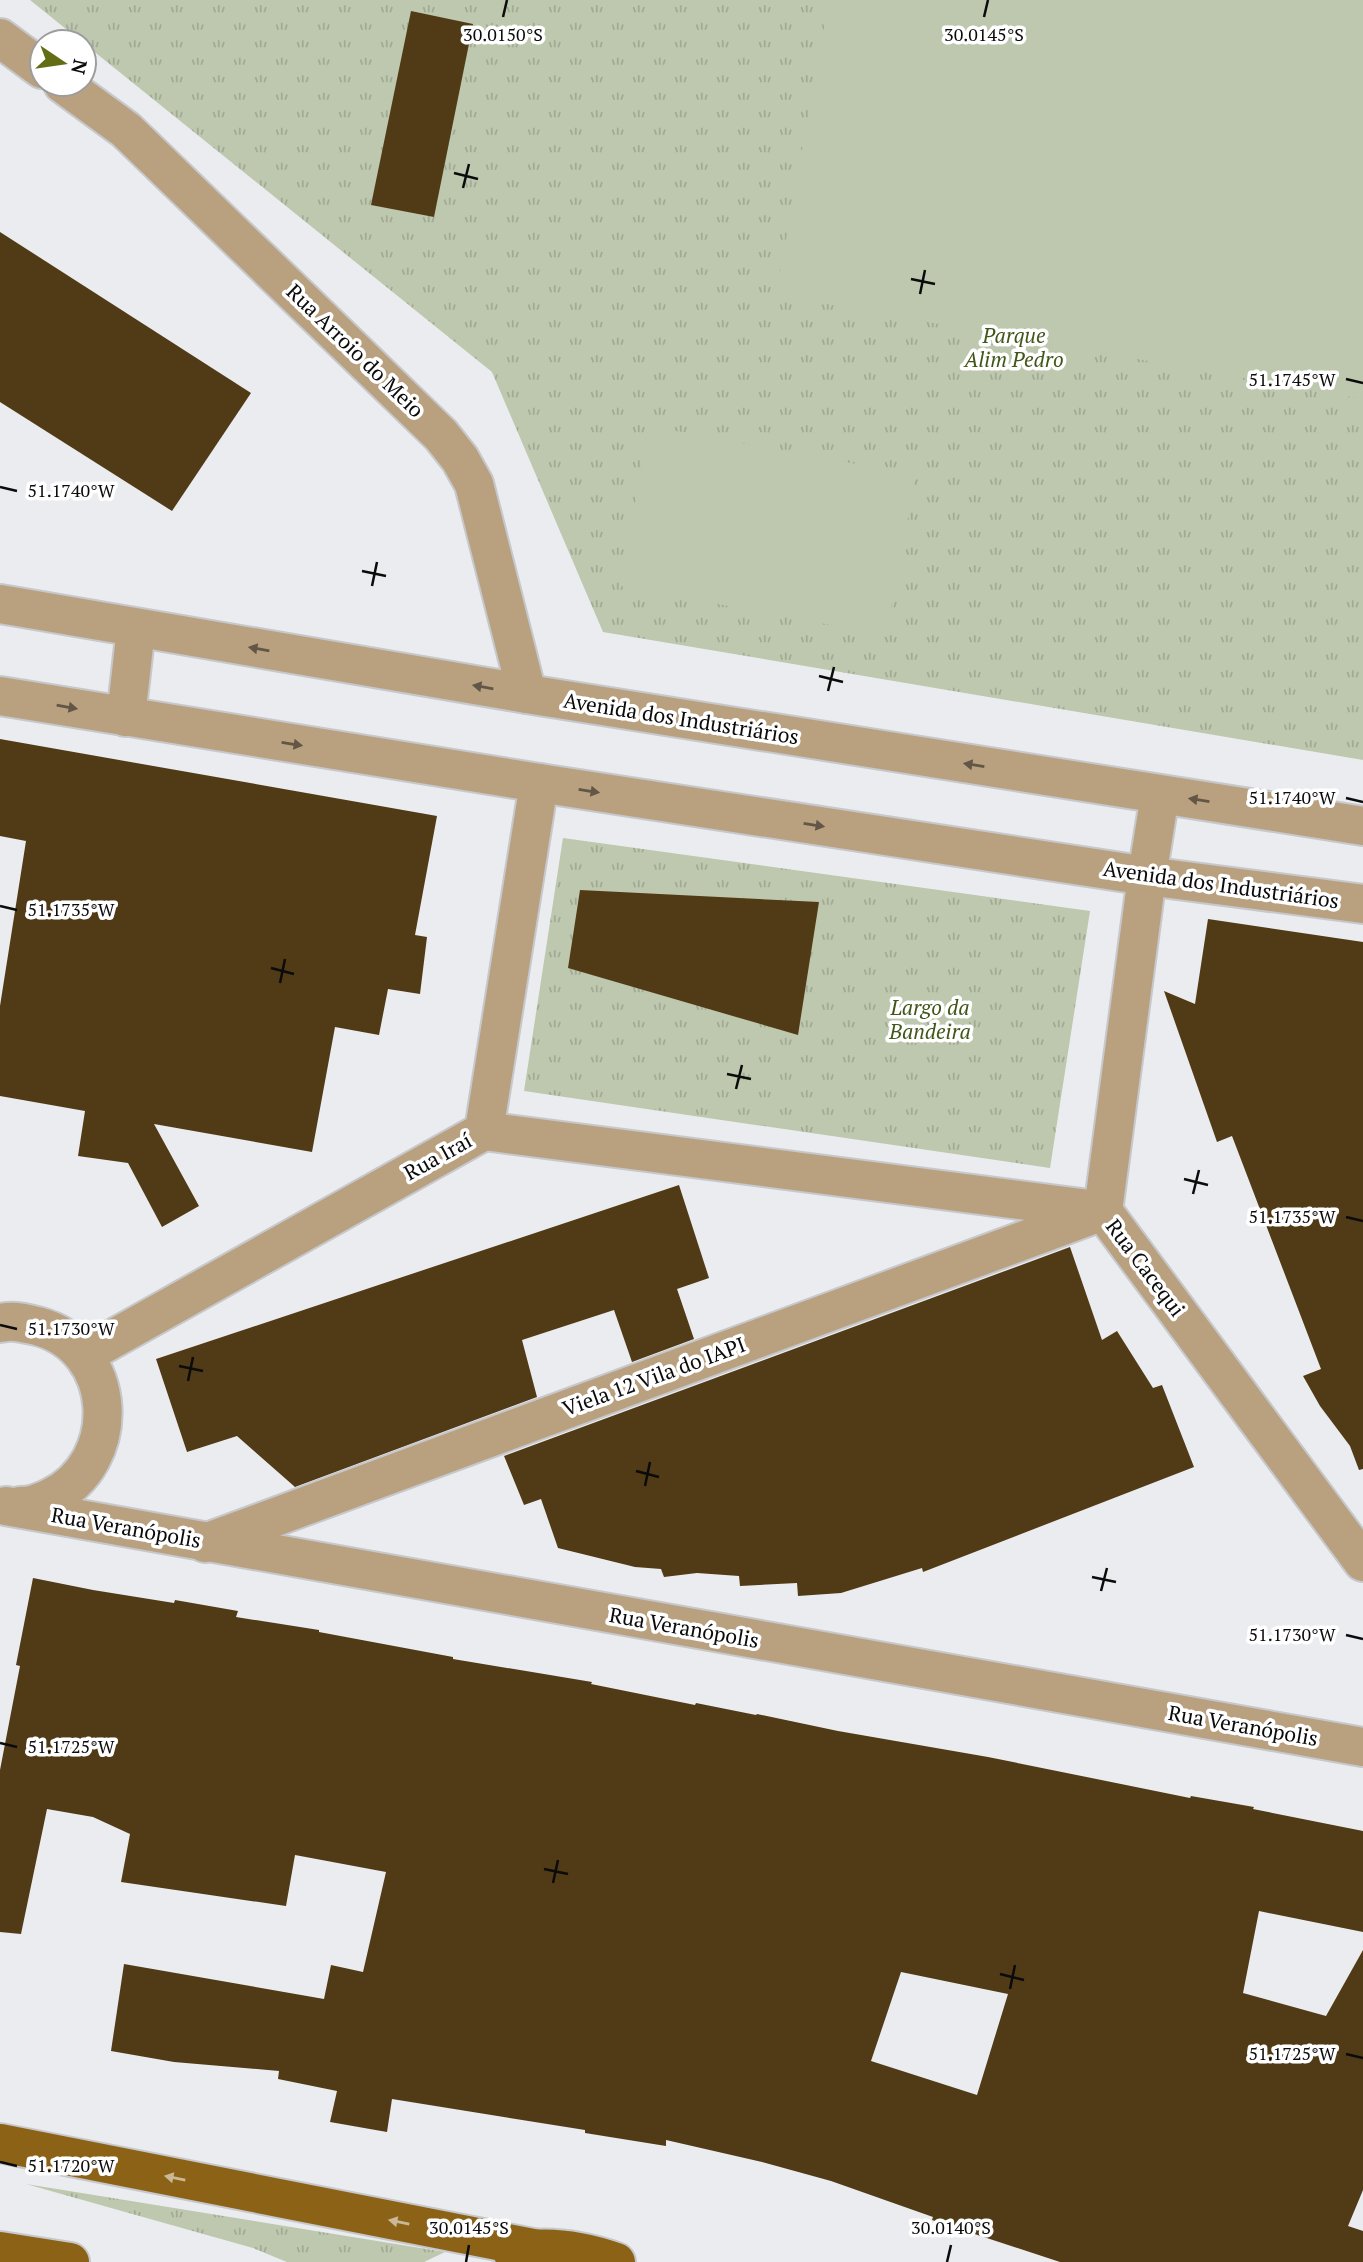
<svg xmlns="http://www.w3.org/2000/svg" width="1363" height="2262" font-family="'PT Serif',serif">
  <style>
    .grass { fill: url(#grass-tufts) }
    .pitch { fill: #bdc8ae }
    .building { fill: #513b16; fill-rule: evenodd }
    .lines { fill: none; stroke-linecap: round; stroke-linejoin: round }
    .minor-casing { stroke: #c7c8cb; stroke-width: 42 }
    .major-casing { stroke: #c7c8cb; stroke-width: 42 }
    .minor { stroke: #b9a180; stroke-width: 38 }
    .major { stroke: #8c6216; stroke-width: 38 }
    .oneway { fill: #625646 }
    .oneway2 { fill: #cbb896 }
    .ticks { fill: none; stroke: #0b0b0c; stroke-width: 2.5 }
    .labels { text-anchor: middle; stroke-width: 7; stroke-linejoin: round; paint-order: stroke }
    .park-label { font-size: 21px; font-style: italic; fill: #415619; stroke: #fff }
    .street-label { font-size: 21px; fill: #0b0b0c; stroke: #fff }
    .ticks-label { font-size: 18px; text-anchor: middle; fill: #0b0b0c; stroke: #fff; stroke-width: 7; stroke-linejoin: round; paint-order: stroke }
  </style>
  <defs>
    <pattern id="grass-tufts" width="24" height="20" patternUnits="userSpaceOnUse" patternTransform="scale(1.75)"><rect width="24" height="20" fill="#bdc8ae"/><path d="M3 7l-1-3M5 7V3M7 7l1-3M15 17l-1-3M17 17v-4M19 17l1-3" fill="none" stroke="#a1aa94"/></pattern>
  </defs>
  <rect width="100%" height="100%" fill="#ebecef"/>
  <!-- grass -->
  <g class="grass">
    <polygon points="30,0 1363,0 1363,760 603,632 492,372"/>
    <polygon points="563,838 1090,911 1050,1168 524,1091"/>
    <polygon points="26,2184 445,2252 424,2262 287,2262 253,2248"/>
  </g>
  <!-- pitch -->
  <g class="pitch">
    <polygon points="829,0 1363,0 1363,399 776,295"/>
    <polygon points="649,426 916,475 886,635 620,586"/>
  </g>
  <!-- building -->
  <g class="building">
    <polygon points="411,11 473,24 434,217 371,205"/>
    <polygon points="0,232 251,393 172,511 0,402"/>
    <polygon points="0,739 437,816 415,935 427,937 420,994 388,989 379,1035 335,1027 312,1152 154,1124 199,1206 162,1227 128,1163 78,1156 85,1111 0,1096 0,1006 26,841 0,836"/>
    <polygon points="580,890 819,902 798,1035 568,968"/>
    <polygon points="1208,919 1363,942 1363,1469 1359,1470 1350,1446 1320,1406 1303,1376 1321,1369 1232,1136 1217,1142 1164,991 1195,1004"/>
    <polygon points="679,1185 709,1278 677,1289 694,1339 632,1362 614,1310 522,1340 537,1397 295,1487 237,1436 187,1452 156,1359"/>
    <polygon points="1070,1247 1102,1340 1117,1331 1153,1388 1162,1385 1194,1467 923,1572 922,1568 841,1593 798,1596 797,1583 740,1586 739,1576 697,1573 664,1577 661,1569 635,1567 558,1548 541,1499 524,1505 504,1456"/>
    <path d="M33 1578 93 1590 174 1603 175 1600 238 1611 236 1617 319 1630V1632L453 1657V1659L592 1682 591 1684 695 1705 696 1703 756 1715 757 1714 838 1731 988 1757 1190 1798 1191 1796 1254 1807 1253 1809 1363 1831V1932L1259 1911 1243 1993 1326 2016 1363 1950V2190L1348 2226 1363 2231V2262H1060L932 2220 933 2217 831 2181 762 2162 666 2140V2146L585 2133V2130L392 2099 387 2132 330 2122 337 2091 278 2079 279 2071 174 2062 111 2051 124 1964 324 1999 331 1965 363 1972 386 1872 295 1855 286 1906 121 1882 130 1834 93 1817 47 1809 21 1934 0 1932V1770L20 1666 16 1665ZM901 1972 1008 1994 977 2095 871 2061Z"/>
  </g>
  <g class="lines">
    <defs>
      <g id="minor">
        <polyline points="0,38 42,69"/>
        <polyline points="63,84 126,130 441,435 460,459 474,484 527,694"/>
        <polyline points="0,604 527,694 1363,826"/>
        <polyline points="0,696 539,783 1147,876 1363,904"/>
        <polyline points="126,717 136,628"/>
        <polyline points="1160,795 1147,876 1103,1211 1363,1562"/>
        <polyline points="484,1131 1097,1210"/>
        <path d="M0 1323C14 1320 23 1323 37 1326 119 1347 125 1462 50 1498 39 1503 32 1506 20 1506"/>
        <polyline points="84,1355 484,1131 539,783"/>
        <polyline points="6,1506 1363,1747"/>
        <polyline points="205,1543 1103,1211"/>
      </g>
      <g id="major">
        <polyline points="0,2143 538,2249"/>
        <polyline points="0,2251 70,2262"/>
        <path d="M512 2252C548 2244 582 2250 616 2262"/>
      </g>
    </defs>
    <!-- minor casing -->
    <use href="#minor" class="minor-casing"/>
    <!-- major casing -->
    <use href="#major" class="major-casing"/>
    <!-- minor -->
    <use href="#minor" class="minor"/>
    <!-- major -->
    <use href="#major" class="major"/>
  </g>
  <!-- one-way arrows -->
  <defs><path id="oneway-solid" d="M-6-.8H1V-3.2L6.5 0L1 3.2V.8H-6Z" transform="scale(1.75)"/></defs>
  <g class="oneway">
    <use href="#oneway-solid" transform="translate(259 649) rotate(-170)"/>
    <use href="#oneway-solid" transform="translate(483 687) rotate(-170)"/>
    <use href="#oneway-solid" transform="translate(67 707) rotate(10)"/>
    <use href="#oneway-solid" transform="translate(292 744) rotate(9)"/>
    <use href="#oneway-solid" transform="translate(974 765) rotate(-171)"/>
    <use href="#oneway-solid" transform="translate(589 791) rotate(9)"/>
    <use href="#oneway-solid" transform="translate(1199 800) rotate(-171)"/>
    <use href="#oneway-solid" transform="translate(814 825) rotate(9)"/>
  </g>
  <g class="oneway2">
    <use href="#oneway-solid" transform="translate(175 2178) rotate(-169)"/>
    <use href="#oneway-solid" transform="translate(399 2222) rotate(-169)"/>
  </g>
  <!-- ticks -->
  <path class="ticks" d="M503 17 507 0M984 17 988 0M454 173 478 179M463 188 469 164M911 279 935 284M920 294 925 270M1346 379 1363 383M0 487 17 491M362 571 386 576M372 586 377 562M819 676 843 682M828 691 834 667M1346 798 1363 802M0 906 17 910M271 968 294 974M280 983 285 959M727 1074 751 1079M736 1089 742 1065M1184 1179 1208 1185M1193 1194 1199 1170M1346 1217 1363 1221M0 1325 17 1329M179 1366 203 1371M188 1381 193 1357M636 1471 659 1477M645 1486 650 1462M1092 1577 1116 1582M1101 1591 1107 1568M1346 1635 1363 1639M0 1743 17 1747M544 1869 568 1874M553 1883 558 1860M1000 1974 1024 1980M1010 1989 1015 1965M1346 2054 1363 2058M0 2162 17 2166M466 2262 469 2245M947 2262 951 2245"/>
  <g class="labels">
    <!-- park labels -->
    <g class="park-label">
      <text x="1014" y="343">Parque<tspan x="1014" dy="24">Alim Pedro</tspan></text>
      <text x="930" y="1015">Largo da<tspan x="930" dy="24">Bandeira</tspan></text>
    </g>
    <!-- street labels -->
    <g class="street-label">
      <text transform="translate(355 351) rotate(44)" y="7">Rua Arroio do Meio</text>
      <text transform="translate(681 719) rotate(9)" y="7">Avenida dos Industriários</text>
      <text transform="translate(1221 885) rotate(8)" y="7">Avenida dos Industriários</text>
      <text transform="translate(438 1157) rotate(-29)" y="7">Rua Iraí</text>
      <text transform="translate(1145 1268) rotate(53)" y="7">Rua Cacequi</text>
      <text transform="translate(654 1377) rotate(-20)" y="7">Viela 12 Vila do IAPI</text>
      <text transform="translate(126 1528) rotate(10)" y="7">Rua Veranópolis</text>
      <text transform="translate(684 1628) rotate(10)" y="7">Rua Veranópolis</text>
      <text transform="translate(1243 1726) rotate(10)" y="7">Rua Veranópolis</text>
    </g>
  </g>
  <g class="ticks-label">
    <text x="503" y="41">30.0150°S</text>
    <text x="984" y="41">30.0145°S</text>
    <text x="1292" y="386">51.1745°W</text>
    <text x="71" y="497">51.1740°W</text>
    <text x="1292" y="804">51.1740°W</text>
    <text x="71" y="916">51.1735°W</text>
    <text x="1292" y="1223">51.1735°W</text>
    <text x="71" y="1335">51.1730°W</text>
    <text x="1292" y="1641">51.1730°W</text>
    <text x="71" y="1753">51.1725°W</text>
    <text x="1292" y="2060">51.1725°W</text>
    <text x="71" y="2172">51.1720°W</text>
    <text x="469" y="2234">30.0145°S</text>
    <text x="951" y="2234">30.0140°S</text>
  </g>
  <!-- north arrow -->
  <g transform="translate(63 63) rotate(103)"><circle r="33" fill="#ffffff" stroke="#9d9d9e" stroke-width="2"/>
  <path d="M0-5L12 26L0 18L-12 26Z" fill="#636d14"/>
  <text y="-10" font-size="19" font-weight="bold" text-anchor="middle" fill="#0b0b0c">N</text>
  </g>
</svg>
